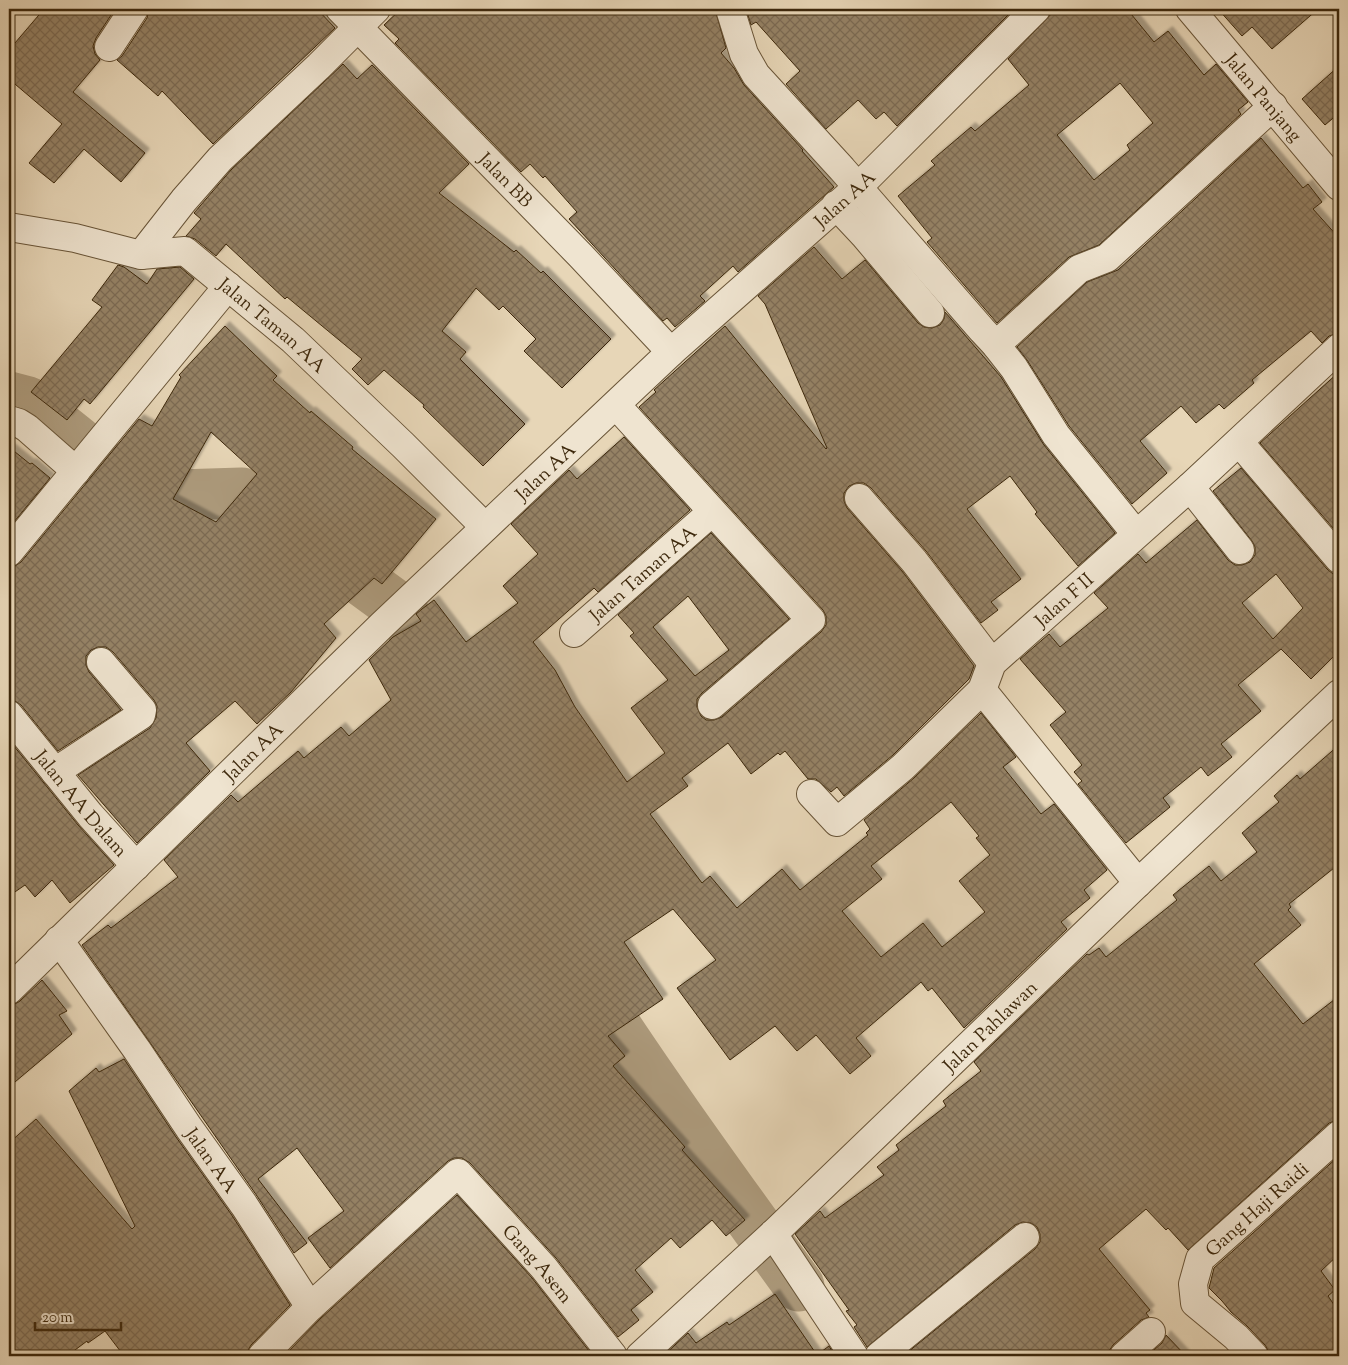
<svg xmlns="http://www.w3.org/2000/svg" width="1348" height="1365" font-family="'Sorts Mill Goudy',serif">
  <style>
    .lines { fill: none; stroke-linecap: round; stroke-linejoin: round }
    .river { stroke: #ad9b7d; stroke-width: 51 }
    .building { fill: url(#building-cross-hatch); stroke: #3d280c; fill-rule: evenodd; filter: url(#shadow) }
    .minor-casing { stroke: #685437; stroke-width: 30 }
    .minor { stroke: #efe4d0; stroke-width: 28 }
    .labels { text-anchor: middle; stroke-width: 5; stroke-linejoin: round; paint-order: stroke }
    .street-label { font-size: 19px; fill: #3d280c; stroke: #efe4d0 }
  </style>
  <defs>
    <pattern id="building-cross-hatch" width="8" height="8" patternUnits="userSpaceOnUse" patternTransform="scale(1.25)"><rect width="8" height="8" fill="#958265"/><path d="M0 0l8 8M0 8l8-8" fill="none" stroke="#7b6a52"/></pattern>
    <filter id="shadow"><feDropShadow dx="4.5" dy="-4.5" stdDeviation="1" flood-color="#0004"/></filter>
  </defs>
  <rect width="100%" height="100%" fill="#e7d6b7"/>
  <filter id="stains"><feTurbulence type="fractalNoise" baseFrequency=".004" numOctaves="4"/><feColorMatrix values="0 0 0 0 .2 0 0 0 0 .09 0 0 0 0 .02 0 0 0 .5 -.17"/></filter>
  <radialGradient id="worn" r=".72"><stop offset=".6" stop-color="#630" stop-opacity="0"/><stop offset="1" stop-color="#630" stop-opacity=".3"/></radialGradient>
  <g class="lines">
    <!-- river -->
    <g class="river">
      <polyline points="9,397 28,402 78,442"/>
      <polyline points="113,469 146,496 242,493 402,610 444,689"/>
      <path d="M579 970C648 1078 724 1182 799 1286"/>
    </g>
  </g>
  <!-- building -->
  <g class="building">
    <polygon points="44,9 115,9 96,38 93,46 95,54 100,60 73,92 145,153 121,182 84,149 54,183 29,163 62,124 9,79 9,50"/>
    <polygon points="149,9 317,9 335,28 213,144 162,91 158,96 117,60 122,56 147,18"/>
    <polygon points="401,9 715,9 726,48 721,53 734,68 744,85 803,150 802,151 834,187 738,272 733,266 700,296 705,301 675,327 667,318 663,321 569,219 577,212 545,176 543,178 530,164 521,172 395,43 399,39 384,25"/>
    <polygon points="746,9 1007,9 1010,13 897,126 884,112 876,119 858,100 826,129 786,84 800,71 756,22 751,25"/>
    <path d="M1056 9H1127L1154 42 1168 31 1204 75 1216 64 1248 102 1238 110 1241 114 1099 245 1069 257 997 323 927 242 932 238 898 196 935 165 931 161 971 127 975 131 1029 85 1008 59ZM1120 83 1153 123 1127 145 1130 150 1094 180 1057 135Z"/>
    <polygon points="1218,9 1318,9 1272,49 1252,27 1242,36"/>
    <polygon points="343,64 357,79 372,65 469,164 439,193 514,252 516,250 541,273 543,271 611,339 562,388 524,351 536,339 503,306 499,310 476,288 442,331 466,352 460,359 525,424 483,466 423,407 424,405 384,370 368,385 352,369 362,359 287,297 285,299 226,244 216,256 195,239 186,236 201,219 194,213 231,170"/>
    <polygon points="1339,66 1339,113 1325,125 1302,99"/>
    <polygon points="1261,138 1303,188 1308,184 1322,202 1313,209 1339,238 1339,333 1329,336 1322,343 1311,331 1252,380 1254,383 1224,409 1219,404 1196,423 1181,406 1140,441 1167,473 1132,504 1069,426 1027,360 1017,347 1087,282 1118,270"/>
    <path d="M814 247 842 279 865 260 918 323 924 327 932 328 940 325 944 319 945 312 1001 377 1044 445 1115 533 1078 566 1035 514 1037 512 1010 476 967 509 1021 579 991 602 998 610 981 623 926 551 871 488 864 483H856L849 486 844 493V501L847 508 902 571 974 666 969 679 893 755 844 796 837 787 831 792 816 779H808L785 751 780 755 778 753 751 774 728 743 682 778 688 786 650 814 702 883 710 876 737 908 782 869 800 890 868 835 866 833 870 829 864 820 914 778 981 713 1016 757 1003 767 1041 814 1054 804 1107 870 1084 890 1090 898 1061 922 1067 929 964 1028 932 988 928 991 921 982 856 1038 871 1056 850 1074 816 1035 797 1051 775 1026 730 1060 677 988 716 960 673 909 624 942 663 999 608 1036 625 1056 613 1066 685 1147 682 1150 745 1220 726 1236 712 1220 680 1248 671 1238 635 1270 653 1292 631 1310 639 1320 618 1337 556 1258 470 1163 462 1158H454L448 1161 330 1268 308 1238 344 1211 297 1148 258 1179 307 1243 294 1253 257 1196 82 945 108 925 111 928 178 877 164 860 231 795 238 802 298 751 304 758 341 727 349 736 391 700 369 660 393 637 421 621 416 614 422 609 434 600 466 642 518 603 503 586 538 554 511 524 569 470 577 479 624 437 690 510 598 592 594 588 533 642 555 670 575 707 627 782 665 753 631 708 668 680 630 636 634 633 618 615 711 533 789 619 702 693 697 699V707L701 716 706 720H714L722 717 821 632 826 625V616L823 610 639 407 656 392 654 390 725 326 826 449 827 448 765 304 758 296ZM688 596 729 650 695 676 653 627ZM951 802 979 836 976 838 990 855 959 881 985 912 942 947 923 923 881 957 842 911 882 879 871 866Z"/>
    <polygon points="118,265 124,267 147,284 157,269 180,267 194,279 90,404 84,399 67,420 31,392 102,307 92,300"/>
    <path d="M225 326 277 376 273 380 310 413 311 411 353 447 352 449 436 519 382 584 374 578 324 624 336 638 291 692 257 724 235 701 186 743 210 771 137 843 78 775 150 728 156 718 157 706 154 700 113 652 106 647H98L91 650 86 656V665L89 672 121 710 58 751 21 705 15 701 9 700V567L15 566 21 562 139 419 152 426 181 377 179 375ZM211 432 257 474 216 522 173 499Z"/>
    <polygon points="1339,372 1339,535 1260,443"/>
    <polygon points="9,447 30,464 32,463 50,478 9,528"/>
    <path d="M1241 468 1327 569 1333 574H1339V651L1311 679 1281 649 1238 685 1261 711 1221 744 1232 757 1208 776 1201 767 1163 798 1170 807 1126 843 1078 784 1082 781 1074 772 1082 765 1050 725 1066 712 1020 659 1049 634 1060 647 1108 608 1094 593 1138 554 1146 563 1197 520 1228 560 1235 565H1242L1250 562 1255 555V547L1252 541 1213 491ZM1276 574 1303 608 1273 639 1242 603Z"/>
    <polygon points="9,740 78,825 114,865 70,903 52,880 35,897 25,885 9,896"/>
    <polygon points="1339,745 1339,864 1289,904 1291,907 1288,910 1301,925 1254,964 1303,1024 1339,996 1339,1120 1329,1123 1188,1250 1168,1228 1166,1230 1146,1209 1099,1249 1150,1310 1146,1313 1149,1317 1141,1320 1113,1345 1109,1351 1109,1356 903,1356 1035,1249 1040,1242 1040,1234 1037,1227 1031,1223 1023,1222 1015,1225 867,1347 854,1327 857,1325 846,1311 849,1310 795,1234 820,1211 825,1218 884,1175 877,1167 899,1150 896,1145 946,1106 943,1101 981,1071 974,1062 1087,954 1089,955 1099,948 1106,957 1177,900 1173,895 1209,866 1221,881 1257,852 1242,833 1279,802 1274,796 1297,775 1300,779"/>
    <polygon points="42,980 67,1011 59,1015 72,1034 9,1087 9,1005 13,1005 20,1001"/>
    <polygon points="124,1059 176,1137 231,1214 290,1305 251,1345 247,1352 247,1356 124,1356 105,1331 88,1343 87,1341 67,1356 9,1356 9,1143 36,1119 132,1229 135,1226 69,1091 96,1068 99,1072"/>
    <polygon points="1339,1156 1339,1254 1321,1271 1335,1290 1328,1296 1339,1312 1339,1356 1269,1356 1269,1352 1265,1345 1247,1326 1231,1312 1222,1301 1209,1288 1214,1268"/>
    <polygon points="457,1195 532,1278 593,1356 284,1356 321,1318"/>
    <polygon points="775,1294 817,1355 829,1346 835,1356 663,1356 688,1333 696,1343 727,1322 729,1325"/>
    <polygon points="1166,1335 1186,1356 1147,1356 1162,1343"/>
  </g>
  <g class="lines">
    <defs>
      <g id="minor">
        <path id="s1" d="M340 9 581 256 671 352"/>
        <polyline points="730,9 744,54 756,75 842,169 982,330 996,345 1014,368 1056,435 1136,534"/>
        <path id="s2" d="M1190 9 1339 186"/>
        <polyline points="109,47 134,9"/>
        <polyline points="836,205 865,236 930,313"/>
        <path id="s3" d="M9 227 75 238 141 255 185 251 293 340 403 445 485 527"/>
        <polyline points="141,255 184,200 220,159 319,66 376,9"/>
        <polyline points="996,345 1079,269 1107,258 1273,106"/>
        <polyline points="616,405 811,620 712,705"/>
        <polyline points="9,420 19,423 27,428 76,471"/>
        <polyline points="1239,442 1339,559"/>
        <polyline points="1190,487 1240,550"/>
        <polyline points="859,498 914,561 992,663"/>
        <polyline points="9,552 228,286"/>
        <path id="s4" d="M574 633 712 512"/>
        <polyline points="982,690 1138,883"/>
        <path id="s5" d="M9 715 90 815 136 866"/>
        <polyline points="55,772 141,715 142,710 101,662"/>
        <path id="s6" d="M811 794 837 822 903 767 982 690 992 663 1190 487 1339 348"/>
        <path id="s7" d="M59 940 137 1050 189 1128 244 1205 310 1307"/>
        <path id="s8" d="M9 990 382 625 671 352 858 187 1036 9"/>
        <polyline points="773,1234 854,1356"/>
        <path id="s9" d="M262 1356 310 1307 458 1173 544 1268 613 1356"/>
        <path id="s10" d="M640 1356 773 1234 1138 883 1339 694"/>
        <polyline points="879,1356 1025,1237"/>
        <polyline points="1124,1356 1151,1332"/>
        <path id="s11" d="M1254 1356 1236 1337 1195 1303 1193 1284 1200 1259 1339 1135"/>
      </g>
    </defs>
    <!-- minor casing -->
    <use href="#minor" class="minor-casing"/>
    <!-- minor -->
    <use href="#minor" class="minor"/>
  </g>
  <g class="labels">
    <!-- street labels -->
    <g class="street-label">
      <text dy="7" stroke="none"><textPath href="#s2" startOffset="115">Jalan Panjang</textPath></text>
      <text dy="7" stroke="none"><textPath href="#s1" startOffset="238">Jalan BB</textPath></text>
      <text dy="7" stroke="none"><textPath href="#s8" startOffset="1151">Jalan AA</textPath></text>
      <text dy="7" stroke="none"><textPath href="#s3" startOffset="294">Jalan Taman AA</textPath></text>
      <text dy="7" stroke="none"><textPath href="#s8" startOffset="746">Jalan AA</textPath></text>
      <text dy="7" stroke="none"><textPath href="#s4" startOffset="91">Jalan Taman AA</textPath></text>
      <text dy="7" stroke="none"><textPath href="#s6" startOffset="359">Jalan F II</textPath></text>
      <text dy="7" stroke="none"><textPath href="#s8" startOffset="341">Jalan AA</textPath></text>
      <text dy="7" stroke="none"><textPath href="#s5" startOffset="114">Jalan AA Dalam</textPath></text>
      <text dy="7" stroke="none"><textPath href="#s10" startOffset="481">Jalan Pahlawan</textPath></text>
      <text dy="7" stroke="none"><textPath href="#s7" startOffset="268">Jalan AA</textPath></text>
      <text dy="7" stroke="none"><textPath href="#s11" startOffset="200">Gang Haji Raidi</textPath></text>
      <text dy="7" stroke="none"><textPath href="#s9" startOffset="389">Gang Asem</textPath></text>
    </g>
  </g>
  <!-- margin -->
  <rect width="1348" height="1365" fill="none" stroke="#e7d6b7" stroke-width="30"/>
  <rect x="10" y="10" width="1328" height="1345" fill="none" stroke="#3d280c" stroke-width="2.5"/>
  <rect x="15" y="15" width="1318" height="1335" fill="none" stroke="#3d280c"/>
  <!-- scale -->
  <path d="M35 1322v8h86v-8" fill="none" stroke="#3d280c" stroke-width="2.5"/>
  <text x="42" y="1322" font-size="15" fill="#3d280c" stroke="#efe4d0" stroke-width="4" paint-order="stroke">20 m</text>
  <rect width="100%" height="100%" filter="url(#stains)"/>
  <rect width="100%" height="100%" fill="url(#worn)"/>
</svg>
